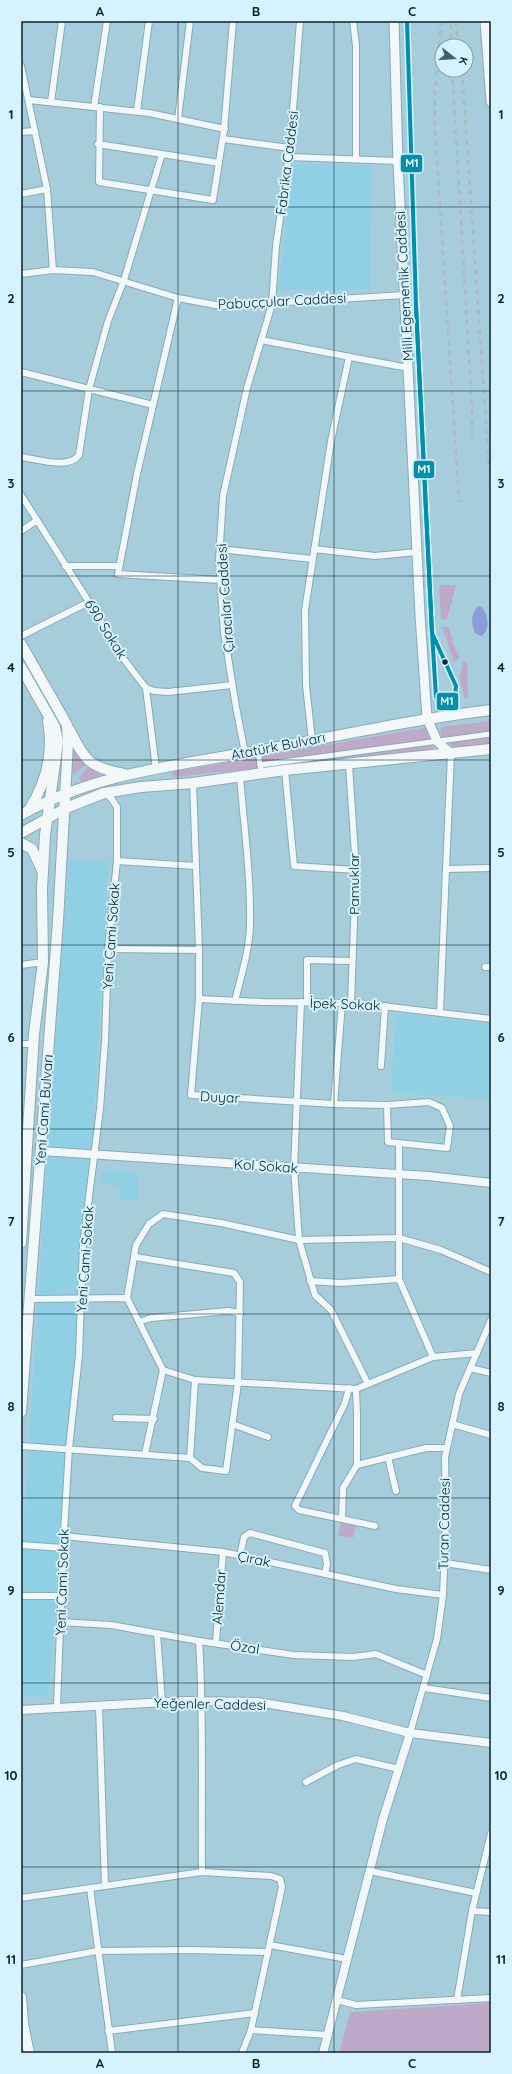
<svg xmlns="http://www.w3.org/2000/svg" width="512" height="2074" font-family="Quicksand,sans-serif">
  <style>
    .built { fill: #90d0e5 }
    .green { fill: #beaac8 }
    .water { fill: #8d9bd9 }
    .lines { fill: none; stroke-linecap: round; stroke-linejoin: round }
    .pedestrian-casing { stroke: #8aaab4; stroke-width: 7 }
    .minor-casing { stroke: #8aaab4; stroke-width: 8 }
    .tertiary-casing { stroke: #8aaab4; stroke-width: 10 }
    .secondary-casing { stroke: #8aaab4; stroke-width: 11 }
    .primary-casing { stroke: #8aaab4; stroke-width: 12 }
    .pedestrian { stroke: #f2f8fa; stroke-width: 5 }
    .minor { stroke: #f2f8fa; stroke-width: 6 }
    .tertiary { stroke: #f2f8fa; stroke-width: 8 }
    .secondary { stroke: #f2f8fa; stroke-width: 9 }
    .primary { stroke: #f2f8fa; stroke-width: 10 }
    .rail { stroke: #aeb9bd; stroke-width: 2.5; stroke-dasharray: 5 5; stroke-linecap: butt }
    .bus-1-casing { stroke: #d6f2fc; stroke-width: 7 }
    .bus-1 { stroke: #018fae; stroke-width: 4 }
    .grid { fill: none; stroke: #06252f; stroke-width: 1; stroke-opacity: 0.55 }
    .bus-dot { fill: #06252f; stroke: #d6f2fc; stroke-width: 1.5 }
    .labels { text-anchor: middle; stroke-width: 4; stroke-linejoin: round; paint-order: stroke }
    .street-label { font-size: 14px; fill: #06252f; stroke: #d6f2fc }
    .line-badge { stroke: #d6f2fc; stroke-width: 1.5 }
    .badge-label { font-size: 11px; text-anchor: middle; font-weight: bold; fill: #fff }
    .neatline { fill: none; stroke: #06252f; stroke-width: 1.5 }
    .grid-label { font-size: 13px; text-anchor: middle; font-weight: bold; fill: #06252f }
  </style>
  <rect width="100%" height="100%" fill="#a5cddb"/>
  <!-- built -->
  <g class="built">
    <polygon points="294,164 371,165 370,289 278,290"/>
    <polygon points="69,860 109,862 92,1145 49,1695 21,1696 21,1570 48,1142"/>
    <polygon points="396,1013 491,1024 491,1099 391,1093"/>
    <polygon points="103,1170 137,1171 138,1201 120,1199 120,1186 101,1183"/>
  </g>
  <!-- green -->
  <g class="green">
    <polygon points="439,585 456,585 447,619 441,620"/>
    <polygon points="442,627 449,627 453,644 460,657 454,662"/>
    <polygon points="463,660 467,662 468,698 465,699 459,678"/>
    <polygon points="491,721 491,745 455,748 441,736 441,727"/>
    <polygon points="429,727 433,749 174,777 172,772"/>
    <polygon points="73,747 79,758 86,765 74,774 71,772"/>
    <polygon points="88,767 100,772 100,777 81,782 79,778"/>
    <polygon points="341,1522 356,1525 353,1538 338,1536"/>
    <polygon points="491,2003 491,2053 339,2053 350,2012"/>
  </g>
  <!-- water -->
  <path class="water" d="M478 606 481 607C489 614 490 629 482 636L476 634C471 626 470 614 478 606Z"/>
  <g class="lines">
    <defs>
      <g id="pedestrian">
        <polyline points="258,750 260,765"/>
        <polyline points="262,773 260,765 491,734"/>
      </g>
      <g id="minor">
        <polyline points="353,21 356,46 356,159"/>
        <polyline points="21,66 47,189 53,270"/>
        <polyline points="29,100 149,113 225,129"/>
        <polyline points="51,102 62,21"/>
        <polyline points="94,107 107,21"/>
        <polyline points="100,107 99,182 213,200 224,130 233,21"/>
        <polyline points="137,111 149,21"/>
        <polyline points="178,119 190,21"/>
        <polyline points="21,132 35,131"/>
        <polyline points="223,139 290,148"/>
        <polyline points="98,144 219,163"/>
        <polyline points="289,157 398,161"/>
        <polyline points="21,194 47,189"/>
        <polyline points="21,274 53,270 93,272 178,298 221,306 405,295"/>
        <polyline points="178,298 137,474 118,574 221,580"/>
        <polyline points="261,340 408,368"/>
        <polyline points="21,372 153,405"/>
        <path d="M21 457C37 459 69 470 79 455L89 389 108 321 124 280 162 154"/>
        <polyline points="21,495 94,610 119,653 146,688 154,691 168,692 232,685"/>
        <polyline points="21,531 36,521"/>
        <polyline points="220,549 312,559"/>
        <polyline points="314,549 375,556 417,552"/>
        <polyline points="65,566 118,566"/>
        <polyline points="21,636 89,602"/>
        <polyline points="146,688 156,769"/>
        <polyline points="312,741 306,685 305,610 331,441 349,357"/>
        <polyline points="245,753 236,707 224,632 219,560 223,496 247,388 272,304 276,246 290,148 300,21"/>
        <polyline points="349,765 356,870 351,1003"/>
        <polyline points="285,770 294,866 356,870"/>
        <polyline points="193,783 199,950"/>
        <polyline points="117,861 196,866"/>
        <polyline points="446,869 451,754"/>
        <polyline points="108,949 199,950 199,999 191,1095 334,1104 387,1105 429,1102 442,1108 450,1126 447,1148 388,1142 387,1105"/>
        <polyline points="21,965 43,962"/>
        <polyline points="485,967 491,967"/>
        <polyline points="199,999 263,1002 357,1003 491,1019"/>
        <path d="M235 1001C241 976 249 952 250 926 251 876 244 826 240 777"/>
        <polyline points="301,1002 294,1168 299,1240 315,1295 331,1310 368,1384"/>
        <polyline points="307,1002 307,960 352,961"/>
        <polyline points="440,1012 446,869 491,868"/>
        <polyline points="21,1044 34,1044"/>
        <polyline points="381,1066 385,1006"/>
        <polyline points="334,1104 342,1003"/>
        <polyline points="399,1143 399,1279 433,1357"/>
        <polyline points="310,1281 341,1283 399,1279"/>
        <polyline points="127,1298 136,1245 149,1224 163,1214 221,1223 299,1240 399,1238 441,1250 491,1272"/>
        <polyline points="30,1299 127,1298 163,1370 195,1380 356,1389 433,1357 477,1353"/>
        <polyline points="139,1322 151,1318 228,1311 240,1313"/>
        <polyline points="470,1368 491,1373"/>
        <polyline points="349,1388 345,1403 295,1506 299,1510 375,1526"/>
        <polyline points="116,1418 154,1419"/>
        <polyline points="232,1424 268,1437"/>
        <polyline points="452,1424 491,1435"/>
        <polyline points="21,1446 190,1458 202,1468 226,1471 238,1383 240,1282 234,1273 135,1257"/>
        <polyline points="145,1454 163,1370"/>
        <polyline points="388,1457 396,1491"/>
        <polyline points="190,1458 195,1380"/>
        <polyline points="357,1465 426,1448 447,1448"/>
        <polyline points="342,1519 343,1488 357,1465 357,1414 356,1389"/>
        <polyline points="63,1536 223,1552 396,1589 443,1595"/>
        <polyline points="21,1545 63,1548"/>
        <polyline points="240,1556 244,1537 250,1533 325,1553 327,1564 325,1574"/>
        <polyline points="445,1563 491,1570"/>
        <polyline points="21,1596 60,1596"/>
        <polyline points="60,1622 111,1625 199,1641 294,1655 353,1657 376,1654 427,1675"/>
        <polyline points="157,1633 162,1702"/>
        <path d="M199 1641C204 1718 201 1795 202 1872"/>
        <polyline points="216,1642 223,1552"/>
        <polyline points="424,1688 491,1698"/>
        <polyline points="99,1706 105,1886"/>
        <polyline points="57,1707 63,1548 69,1448 79,1355 83,1245 100,1109 105,1041 108,949 117,861 117,807 111,798 104,793"/>
        <polyline points="410,1733 437,1639 443,1595 446,1521 445,1457 459,1394 491,1320"/>
        <polyline points="306,1782 338,1765 356,1759 399,1769"/>
        <polyline points="370,1871 476,1893"/>
        <polyline points="90,1888 112,2053"/>
        <polyline points="21,1898 202,1872 271,1876 280,1879 282,1887 251,2030 242,2053"/>
        <polyline points="472,1911 491,1912"/>
        <polyline points="270,1945 347,1959"/>
        <polyline points="21,1965 97,1951 192,1950 268,1952"/>
        <polyline points="337,2000 356,2005 491,1998"/>
        <polyline points="457,2000 472,1911 491,1833"/>
        <polyline points="251,2030 328,2035"/>
        <polyline points="108,2031 255,2013"/>
      </g>
      <g id="tertiary">
        <polyline points="41,1151 428,1176 491,1183"/>
        <polyline points="21,1710 185,1701 257,1702 343,1716 410,1733 491,1743"/>
        <polyline points="323,2053 383,1819 410,1733"/>
      </g>
      <g id="secondary">
        <polyline points="394,21 398,163 420,615 427,718 437,741 451,754"/>
        <polyline points="485,21 491,102"/>
      </g>
      <g id="primary">
        <polyline points="21,644 67,725 68,743 58,921 21,1412"/>
        <polyline points="21,667 55,727 58,742 45,835 42,889 43,962 34,1034 21,1243"/>
        <path d="M69 729C86 761 88 767 124 774"/>
        <path d="M29 810C46 783 54 753 48 721"/>
        <path d="M21 815C94 773 180 765 262 750 338 736 414 719 491 710"/>
        <polyline points="21,833 66,808 104,793 141,787 193,783 285,770 491,749"/>
        <polyline points="21,843 32,849 42,870"/>
        <polyline points="21,1997 23,2024 29,2053"/>
      </g>
    </defs>
    <!-- pedestrian casing -->
    <use href="#pedestrian" class="pedestrian-casing"/>
    <!-- minor casing -->
    <use href="#minor" class="minor-casing"/>
    <!-- tertiary casing -->
    <use href="#tertiary" class="tertiary-casing"/>
    <!-- secondary casing -->
    <use href="#secondary" class="secondary-casing"/>
    <!-- primary casing -->
    <use href="#primary" class="primary-casing"/>
    <!-- pedestrian -->
    <use href="#pedestrian" class="pedestrian"/>
    <!-- minor -->
    <use href="#minor" class="minor"/>
    <!-- tertiary -->
    <use href="#tertiary" class="tertiary"/>
    <!-- secondary -->
    <use href="#secondary" class="secondary"/>
    <!-- primary -->
    <use href="#primary" class="primary"/>
    <!-- rail -->
    <g class="rail">
      <polyline points="441,21 435,92 435,128 459,502"/>
      <polyline points="455,21 459,46"/>
      <polyline points="451,24 451,46"/>
      <polyline points="452,70 472,407 472,441"/>
      <polyline points="462,70 491,497"/>
    </g>
    <defs>
      <g id="bus-1">
        <polyline points="407,21 416,306"/>
        <polyline points="416,306 432,633"/>
        <polyline points="416,306 432,633"/>
        <polygon points="432,633 456,686 455,696 449,701 441,702 436,697"/>
      </g>
    </defs>
    <!-- bus-1 casing -->
    <use href="#bus-1" class="bus-1-casing"/>
    <!-- bus-1 -->
    <use href="#bus-1" class="bus-1"/>
  </g>
  <!-- grid -->
  <path class="grid" d="M178 21V2053M334 21V2053M21 207H491M21 391H491M21 576H491M21 760H491M21 945H491M21 1129H491M21 1314H491M21 1498H491M21 1683H491M21 1867H491"/>
  <!-- markers -->
  <circle class="bus-dot" cx="445" cy="662" r="3.5"/>
  <g class="labels">
    <!-- street labels -->
    <g class="street-label">
      <text transform="translate(287 163) rotate(-83)" y="5">Fabrika Caddesi</text>
      <text transform="translate(404 286) rotate(-93)" y="5">Milli Egemenlik Caddesi</text>
      <text transform="translate(282 301) rotate(-3)" y="5">Pabuççular Caddesi</text>
      <text transform="translate(225 598) rotate(-94)" y="5">Çıracılar Caddesi</text>
      <text transform="translate(106 629) rotate(58)" y="5">690 Sokak</text>
      <text transform="translate(278 746) rotate(-11)" y="5">Atatürk Bulvarı</text>
      <text transform="translate(354 884) rotate(-90)" y="5">Pamuklar</text>
      <text transform="translate(111 936) rotate(-86)" y="5">Yeni Cami Sokak</text>
      <text transform="translate(345 1004) rotate(2)" y="5">İpek Sokak</text>
      <text transform="translate(220 1097) rotate(3)" y="5">Duyar</text>
      <text transform="translate(44 1110) rotate(-86)" y="5">Yeni Cami Bulvarı</text>
      <text transform="translate(266 1166) rotate(4)" y="5">Kol Sokak</text>
      <text transform="translate(85 1259) rotate(-86)" y="5">Yeni Cami Sokak</text>
      <text transform="translate(444 1524) rotate(-89)" y="5">Turan Caddesi</text>
      <text transform="translate(254 1559) rotate(12)" y="5">Çırak</text>
      <text transform="translate(62 1582) rotate(-88)" y="5">Yeni Cami Sokak</text>
      <text transform="translate(219 1597) rotate(-86)" y="5">Alemdar</text>
      <text transform="translate(245 1647) rotate(9)" y="5">Özal</text>
      <text transform="translate(210 1704) rotate(1)" y="5">Yeğenler Caddesi</text>
    </g>
  </g>
  <g class="line-badge">
    <rect x="400" y="154" width="23" height="19" rx="4" fill="#018fae"/>
    <rect x="413" y="460" width="22" height="19" rx="4" fill="#018fae"/>
    <rect x="436" y="692" width="23" height="19" rx="4" fill="#018fae"/>
  </g>
  <g class="badge-label">
    <text x="412" y="167">M1</text>
    <text x="424" y="473">M1</text>
    <text x="447" y="705">M1</text>
  </g>
  <!-- border -->
  <rect width="512" height="2074" fill="none" stroke="#d6f2fc" stroke-width="44"/>
  <!-- north arrow -->
  <g transform="translate(454 58) rotate(107)"><circle r="19" fill="#d6f2fc" stroke="#83a0aa"/>
  <path d="M0-3L7 15L0 10L-7 15Z" fill="#3e606b"/>
  <text y="-6" font-size="11" font-weight="bold" text-anchor="middle" fill="#06252f">K</text>
  </g>
  <rect x="22" y="22" width="468" height="2030" class="neatline"/>
  <g class="grid-label">
    <text x="100" y="16">A</text>
    <text x="256" y="16">B</text>
    <text x="412" y="16">C</text>
    <text x="11" y="119">1</text>
    <text x="501" y="119">1</text>
    <text x="11" y="303">2</text>
    <text x="501" y="303">2</text>
    <text x="11" y="488">3</text>
    <text x="501" y="488">3</text>
    <text x="11" y="672">4</text>
    <text x="501" y="672">4</text>
    <text x="11" y="857">5</text>
    <text x="501" y="857">5</text>
    <text x="11" y="1042">6</text>
    <text x="501" y="1042">6</text>
    <text x="11" y="1226">7</text>
    <text x="501" y="1226">7</text>
    <text x="11" y="1411">8</text>
    <text x="501" y="1411">8</text>
    <text x="11" y="1595">9</text>
    <text x="501" y="1595">9</text>
    <text x="11" y="1780">10</text>
    <text x="501" y="1780">10</text>
    <text x="11" y="1964">11</text>
    <text x="501" y="1964">11</text>
    <text x="100" y="2068">A</text>
    <text x="256" y="2068">B</text>
    <text x="412" y="2068">C</text>
  </g>
</svg>
